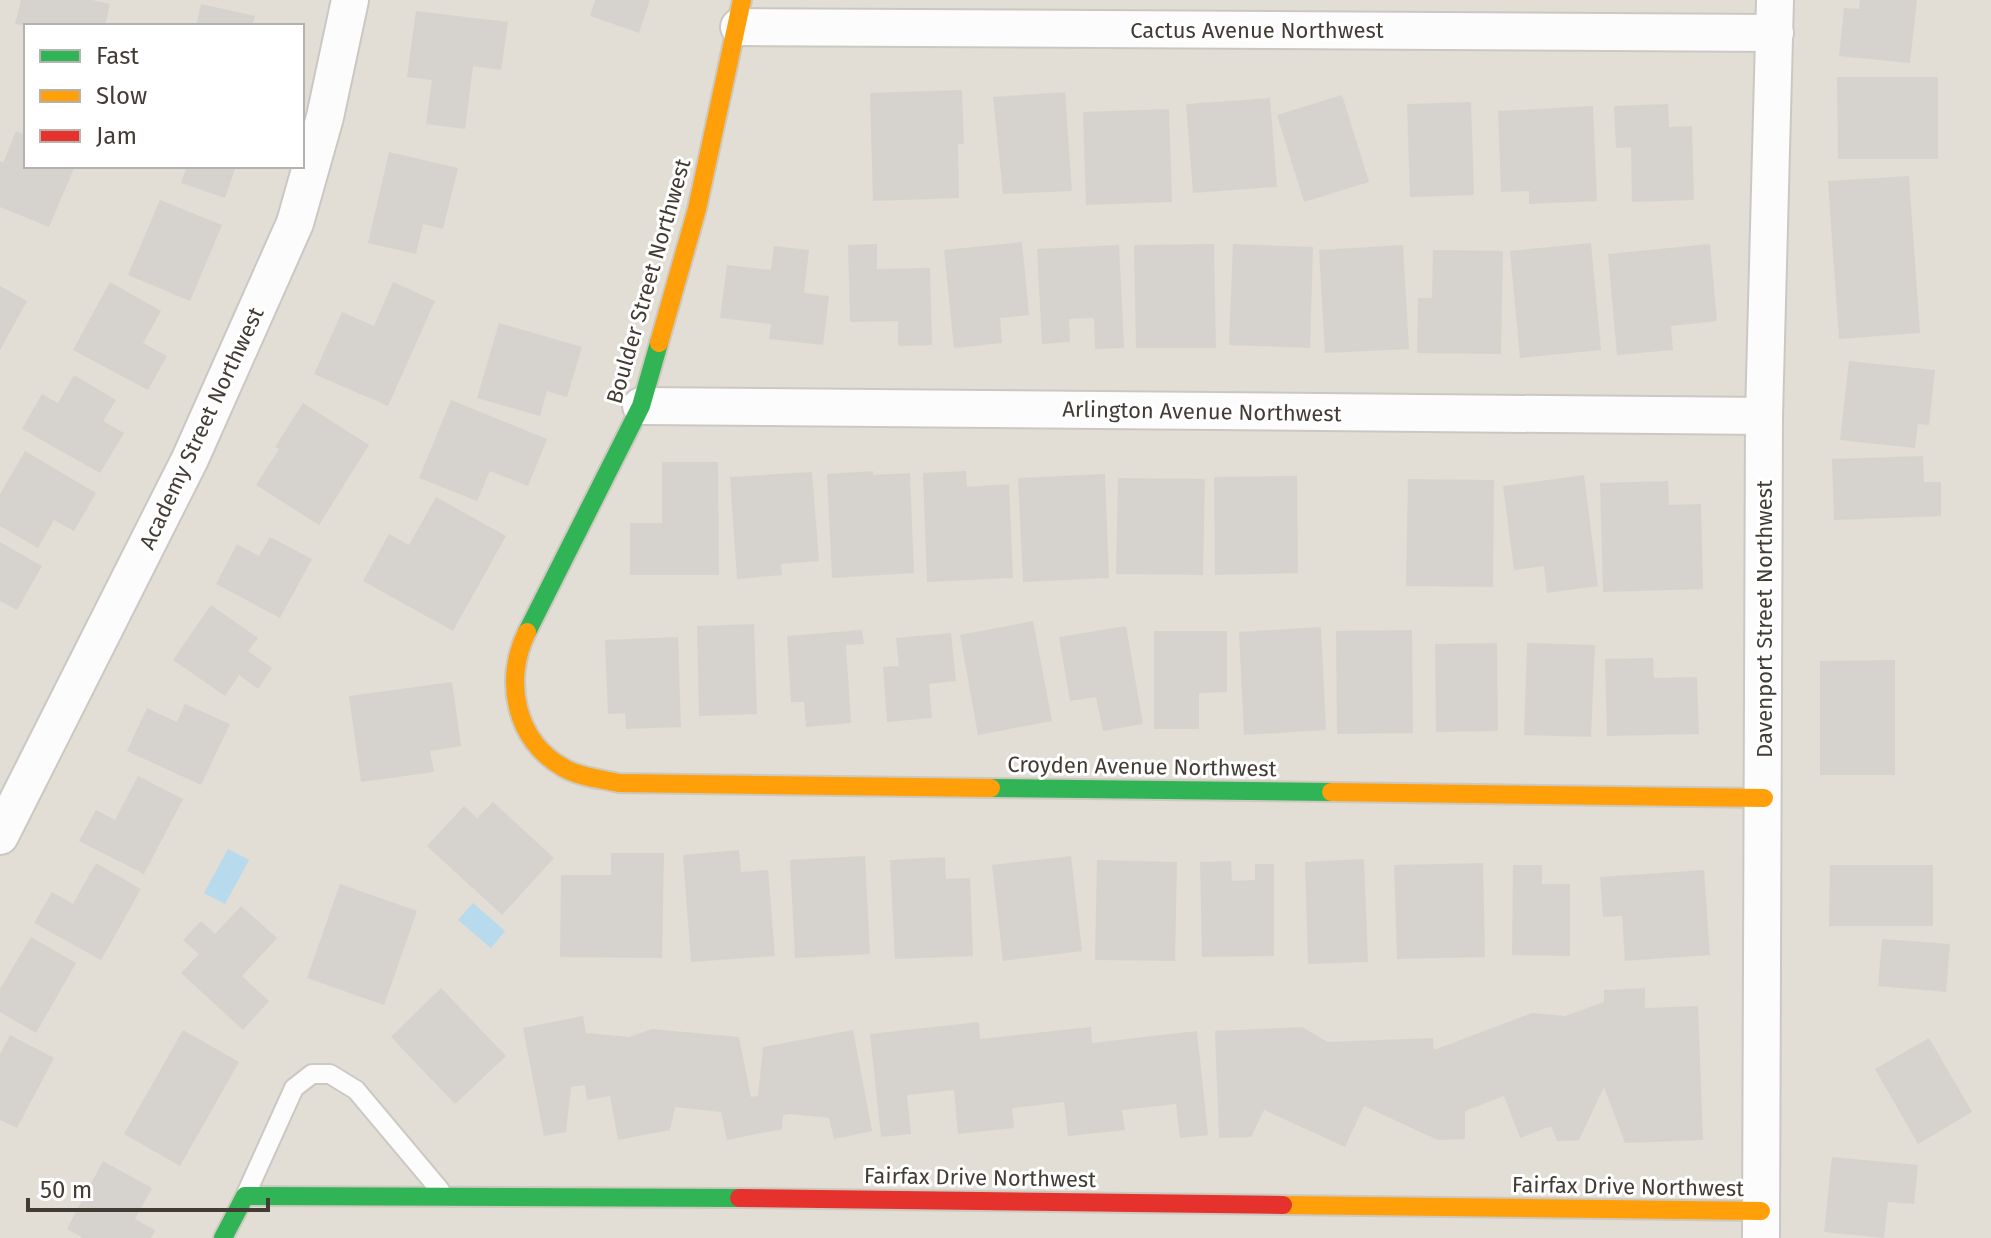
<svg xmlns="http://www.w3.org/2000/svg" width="1991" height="1238" font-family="'Fira Sans',sans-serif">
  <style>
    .residential { fill: #e2ddd5; fill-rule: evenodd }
    .water { fill: #b7daec }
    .building { fill: #d6d3ce }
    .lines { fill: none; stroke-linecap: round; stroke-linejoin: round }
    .lane-casing { stroke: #cbc8c3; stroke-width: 22 }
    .street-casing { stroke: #cbc8c3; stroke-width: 40 }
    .fast-casing { stroke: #cdc9bf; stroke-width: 22 }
    .slow-casing { stroke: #cdc9bf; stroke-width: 22 }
    .jam-casing { stroke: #cdc9bf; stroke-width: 22 }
    .lane { stroke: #fcfcfc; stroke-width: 18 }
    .street { stroke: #fcfcfc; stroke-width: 36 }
    .fast { stroke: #30b455; stroke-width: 18 }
    .slow { stroke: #ff9f0a; stroke-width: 18 }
    .jam { stroke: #e5322d; stroke-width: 18 }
    .labels { text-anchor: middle; stroke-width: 6; stroke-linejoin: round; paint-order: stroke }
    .street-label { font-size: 22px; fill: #433c34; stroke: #fff }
  </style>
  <rect width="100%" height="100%" fill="#eeece8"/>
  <!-- residential -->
  <path class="residential" d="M0 0H1991V1238H0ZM26 26H302V166H26Z"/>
  <!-- water -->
  <g class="water">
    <polygon points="228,849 249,860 225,904 204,893"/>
    <polygon points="473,903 505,931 491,948 458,920"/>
  </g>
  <!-- building -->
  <g class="building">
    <polygon points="21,0 92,0 110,4 105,26 25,26 15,24"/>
    <polygon points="595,0 650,0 639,33 590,16"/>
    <polygon points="1860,0 1917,0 1910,63 1839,56 1844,8 1859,9"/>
    <polygon points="201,4 255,16 252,26 196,26"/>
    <polygon points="416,11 508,22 501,70 473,66 465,129 426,124 432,80 407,77"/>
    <polygon points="1837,77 1938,77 1938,159 1838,159"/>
    <polygon points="962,90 964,144 958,144 959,198 873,201 870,93"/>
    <polygon points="1065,92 1072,191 1003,194 993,97"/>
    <polygon points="1342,95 1369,182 1304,202 1277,115"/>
    <polygon points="1270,98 1277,187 1193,193 1186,104"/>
    <polygon points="1471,102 1474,195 1410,197 1407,104"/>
    <polygon points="1668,104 1669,127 1692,126 1694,200 1632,202 1631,147 1616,148 1614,106"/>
    <polygon points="1593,106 1597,201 1529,204 1529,191 1501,192 1498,111"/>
    <polygon points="1169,109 1172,202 1086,205 1083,112"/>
    <polygon points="16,131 26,135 26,166 75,166 49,227 0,207 0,161 3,163"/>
    <polygon points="389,152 458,168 443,229 423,224 416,254 368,243"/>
    <polygon points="187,166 236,166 225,198 181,183"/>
    <polygon points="1909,176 1920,333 1839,339 1828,181"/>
    <polygon points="160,200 222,225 190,301 128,275"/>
    <polygon points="1022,242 1029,315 1000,318 1002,343 954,348 944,250"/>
    <polygon points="1591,243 1601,350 1520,358 1510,251"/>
    <polygon points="877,244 877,269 930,268 932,345 898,346 898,321 850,322 848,245"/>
    <polygon points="1214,244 1216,348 1136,348 1134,245"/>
    <polygon points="1233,244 1313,247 1310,348 1229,345"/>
    <polygon points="1710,244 1717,321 1671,326 1673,350 1617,355 1608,254"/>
    <polygon points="1119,245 1124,348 1095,349 1094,318 1069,319 1070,342 1042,344 1037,249"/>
    <polygon points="1403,245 1409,349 1325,353 1319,250"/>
    <polygon points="774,246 809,250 804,293 829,296 823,345 769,339 771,324 720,318 727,265 771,270"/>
    <polygon points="1433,250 1503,251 1501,354 1417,353 1418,298 1432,298"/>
    <polygon points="110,282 161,311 143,343 167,356 148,390 73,350"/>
    <polygon points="393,282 435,301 388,406 314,374 342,312 374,326"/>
    <polygon points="0,286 27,301 0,350"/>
    <polygon points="499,323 582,347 567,397 547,391 540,416 477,398"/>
    <polygon points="1849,361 1935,370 1929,425 1918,424 1915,448 1840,440"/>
    <polygon points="74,375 116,400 103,421 124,433 100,473 22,429 42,394 58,403"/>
    <polygon points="451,400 547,439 528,486 490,471 477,501 419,478"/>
    <polygon points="303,403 369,445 319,525 256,485 279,449 275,447"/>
    <polygon points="25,451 96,493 74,531 54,520 38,548 0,526 0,494"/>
    <polygon points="1923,456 1924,482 1941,482 1941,516 1834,520 1832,459"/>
    <polygon points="662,462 718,462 719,575 630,575 630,523 662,523"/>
    <polygon points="873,471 873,475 910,473 914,573 832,578 827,474"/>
    <polygon points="966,471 967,487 1009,484 1013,578 927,582 923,473"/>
    <polygon points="812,472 819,561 781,564 782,575 737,579 730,477"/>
    <polygon points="1105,474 1109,578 1023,582 1018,478"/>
    <polygon points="1584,475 1598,586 1547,593 1544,566 1514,570 1503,486"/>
    <polygon points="1297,476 1298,573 1215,575 1214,477"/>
    <polygon points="1118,478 1205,479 1203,575 1116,574"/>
    <polygon points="1408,479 1494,480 1493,587 1406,586"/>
    <polygon points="1668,481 1669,505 1701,504 1703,589 1603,592 1600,483"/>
    <polygon points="436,497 506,536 453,631 363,581 389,534 409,545"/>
    <polygon points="270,537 312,559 280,618 216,584 237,544 259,556"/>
    <polygon points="0,542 42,566 17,610 0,601"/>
    <polygon points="211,605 258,638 248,651 272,668 258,689 239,675 225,696 173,660"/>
    <polygon points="1033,621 1052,721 978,735 960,635"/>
    <polygon points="754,624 757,714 699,716 697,626"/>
    <polygon points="1126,626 1143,724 1103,731 1096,697 1070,701 1059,637"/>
    <polygon points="1321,627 1326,730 1244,735 1239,632"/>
    <polygon points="862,630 864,644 846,645 851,723 806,727 804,702 791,702 787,636"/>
    <polygon points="1412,630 1413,733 1337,734 1336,631"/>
    <polygon points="1154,631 1227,631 1227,692 1199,693 1199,729 1154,729"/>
    <polygon points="951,633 956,681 929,684 932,718 887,722 883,667 899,666 896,638"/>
    <polygon points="678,637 681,727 626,729 625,713 608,714 605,640"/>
    <polygon points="1497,643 1498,731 1436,732 1435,644"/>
    <polygon points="1527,643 1595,645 1591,737 1524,735"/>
    <polygon points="1653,658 1654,678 1697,677 1699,734 1607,736 1605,659"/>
    <polygon points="1895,660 1895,775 1820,775 1820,661"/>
    <polygon points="452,682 461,746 430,751 434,772 361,782 349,696"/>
    <polygon points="185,704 230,724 201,785 127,751 147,708 177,722"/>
    <polygon points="138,776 183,799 144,874 79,841 96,810 115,820"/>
    <polygon points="493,802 554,858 502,915 427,846 464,806 477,818"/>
    <polygon points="739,850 741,872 768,870 775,956 691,962 683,855"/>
    <polygon points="611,853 664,853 662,958 560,957 561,875 611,875"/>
    <polygon points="865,856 870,954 795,958 790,860"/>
    <polygon points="1071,856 1082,951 1003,961 992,865"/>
    <polygon points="945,857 946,879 970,878 973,956 895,959 890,860"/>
    <polygon points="1364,859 1368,962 1308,964 1305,862"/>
    <polygon points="1097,860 1177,862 1175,961 1095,960"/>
    <polygon points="1231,861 1232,881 1255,880 1255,864 1274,864 1274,956 1202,957 1200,862"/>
    <polygon points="96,863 141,889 101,960 34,923 52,892 73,904"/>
    <polygon points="1483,863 1485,957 1397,959 1394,865"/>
    <polygon points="1513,865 1542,865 1542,884 1570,884 1570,956 1512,955"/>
    <polygon points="1830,865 1933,865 1933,926 1829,926"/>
    <polygon points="1704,870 1710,955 1625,961 1622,916 1603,917 1600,877"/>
    <polygon points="340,884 417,911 384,1005 307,978"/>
    <polygon points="241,906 277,938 242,976 269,1001 243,1030 181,973 199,954 183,940 201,921 215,934"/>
    <polygon points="31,937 76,963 36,1033 0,1012 0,989"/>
    <polygon points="1882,939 1950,944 1946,992 1878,986"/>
    <polygon points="441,988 506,1056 455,1104 391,1037"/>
    <polygon points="1645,988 1645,1008 1698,1006 1703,1140 1625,1143 1604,1087 1579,1140 1557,1141 1551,1126 1520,1138 1504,1096 1465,1111 1465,1139 1438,1140 1364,1106 1345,1147 1264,1110 1251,1137 1219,1138 1215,1031 1302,1027 1328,1042 1433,1038 1434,1050 1532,1013 1565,1016 1604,1002 1604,990"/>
    <polygon points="583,1016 586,1033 629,1037 652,1029 739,1037 751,1097 758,1096 763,1047 853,1030 872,1131 834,1139 829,1118 790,1114 783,1115 782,1129 727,1140 721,1112 675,1107 670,1130 618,1140 610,1096 587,1100 585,1085 571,1087 566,1132 544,1136 523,1028"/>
    <polygon points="979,1022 980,1039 1091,1027 1092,1043 1197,1031 1208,1135 1180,1138 1176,1104 1122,1110 1125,1130 1068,1136 1064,1102 1012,1108 1014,1128 958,1134 954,1090 907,1095 911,1134 881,1137 870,1034"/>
    <polygon points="183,1030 239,1062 180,1166 124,1134"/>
    <polygon points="10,1035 54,1058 17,1128 0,1120 0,1054"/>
    <polygon points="1929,1038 1972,1112 1918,1144 1875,1069"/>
    <polygon points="1832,1157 1918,1165 1914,1204 1888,1202 1884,1238 1824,1232"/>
    <polygon points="103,1161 152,1188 135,1219 155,1230 151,1238 83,1238 67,1229"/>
  </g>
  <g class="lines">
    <defs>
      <polyline id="lane" points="246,1194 294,1088 312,1074 330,1074 356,1090 440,1190"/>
      <g id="street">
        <polyline points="739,27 1775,33"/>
        <polyline points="641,406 1764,416"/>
        <polyline points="0,836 190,459 295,223 325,117 350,0"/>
        <polyline points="1761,1238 1764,416 1775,0"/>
      </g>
      <g id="fast">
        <polyline points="527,632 641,406 659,343"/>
        <polyline points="991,788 1331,792"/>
        <polyline points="223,1238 245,1196 739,1198"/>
      </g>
      <g id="slow">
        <polyline points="659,343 697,209 742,0"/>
        <path d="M527 632C503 680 515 741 564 768 579 777 602 779 619 783L991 788"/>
        <polyline points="1331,792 1764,798"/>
        <polyline points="1283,1205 1761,1211"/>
      </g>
      <polyline id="jam" points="739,1198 1283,1205"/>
    </defs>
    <!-- lane casing -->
    <use href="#lane" class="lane-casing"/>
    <!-- street casing -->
    <use href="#street" class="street-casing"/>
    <!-- fast casing -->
    <use href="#fast" class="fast-casing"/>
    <!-- slow casing -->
    <use href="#slow" class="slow-casing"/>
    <!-- jam casing -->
    <use href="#jam" class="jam-casing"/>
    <!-- lane -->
    <use href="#lane" class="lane"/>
    <!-- street -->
    <use href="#street" class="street"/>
    <!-- fast -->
    <use href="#fast" class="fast"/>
    <!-- slow -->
    <use href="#slow" class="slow"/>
    <!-- jam -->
    <use href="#jam" class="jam"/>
  </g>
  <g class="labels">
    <!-- street labels -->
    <g class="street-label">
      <text x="1257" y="38">Cactus Avenue Northwest</text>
      <text transform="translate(648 281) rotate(-74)" y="8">Boulder Street Northwest</text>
      <text transform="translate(1202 411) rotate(1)" y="8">Arlington Avenue Northwest</text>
      <text transform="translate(201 428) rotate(-65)" y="8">Academy Street Northwest</text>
      <text transform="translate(1764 619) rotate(-90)" y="8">Davenport Street Northwest</text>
      <text transform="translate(1142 766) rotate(1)" y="8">Croyden Avenue Northwest</text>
      <text transform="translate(980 1177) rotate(1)" y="8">Fairfax Drive Northwest</text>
      <text transform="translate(1628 1186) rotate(1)" y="8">Fairfax Drive Northwest</text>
    </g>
  </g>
  <!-- legend -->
  <rect x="24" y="24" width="280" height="144" fill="#ffffff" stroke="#b4b1ae" stroke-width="2"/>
  <rect x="40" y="50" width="40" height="12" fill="#30b455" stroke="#b4b1ae" stroke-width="2"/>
  <text x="96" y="64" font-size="24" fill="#433c34">Fast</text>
  <rect x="40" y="90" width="40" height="12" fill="#ff9f0a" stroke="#b4b1ae" stroke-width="2"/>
  <text x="96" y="104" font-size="24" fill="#433c34">Slow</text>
  <rect x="40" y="130" width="40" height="12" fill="#e5322d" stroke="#b4b1ae" stroke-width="2"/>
  <text x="96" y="144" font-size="24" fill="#433c34">Jam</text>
  <!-- scale -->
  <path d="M28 1198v12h240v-12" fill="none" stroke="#433c34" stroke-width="4"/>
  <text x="40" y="1198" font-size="24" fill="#433c34" stroke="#ffffff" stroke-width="6" paint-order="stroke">50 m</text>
</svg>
